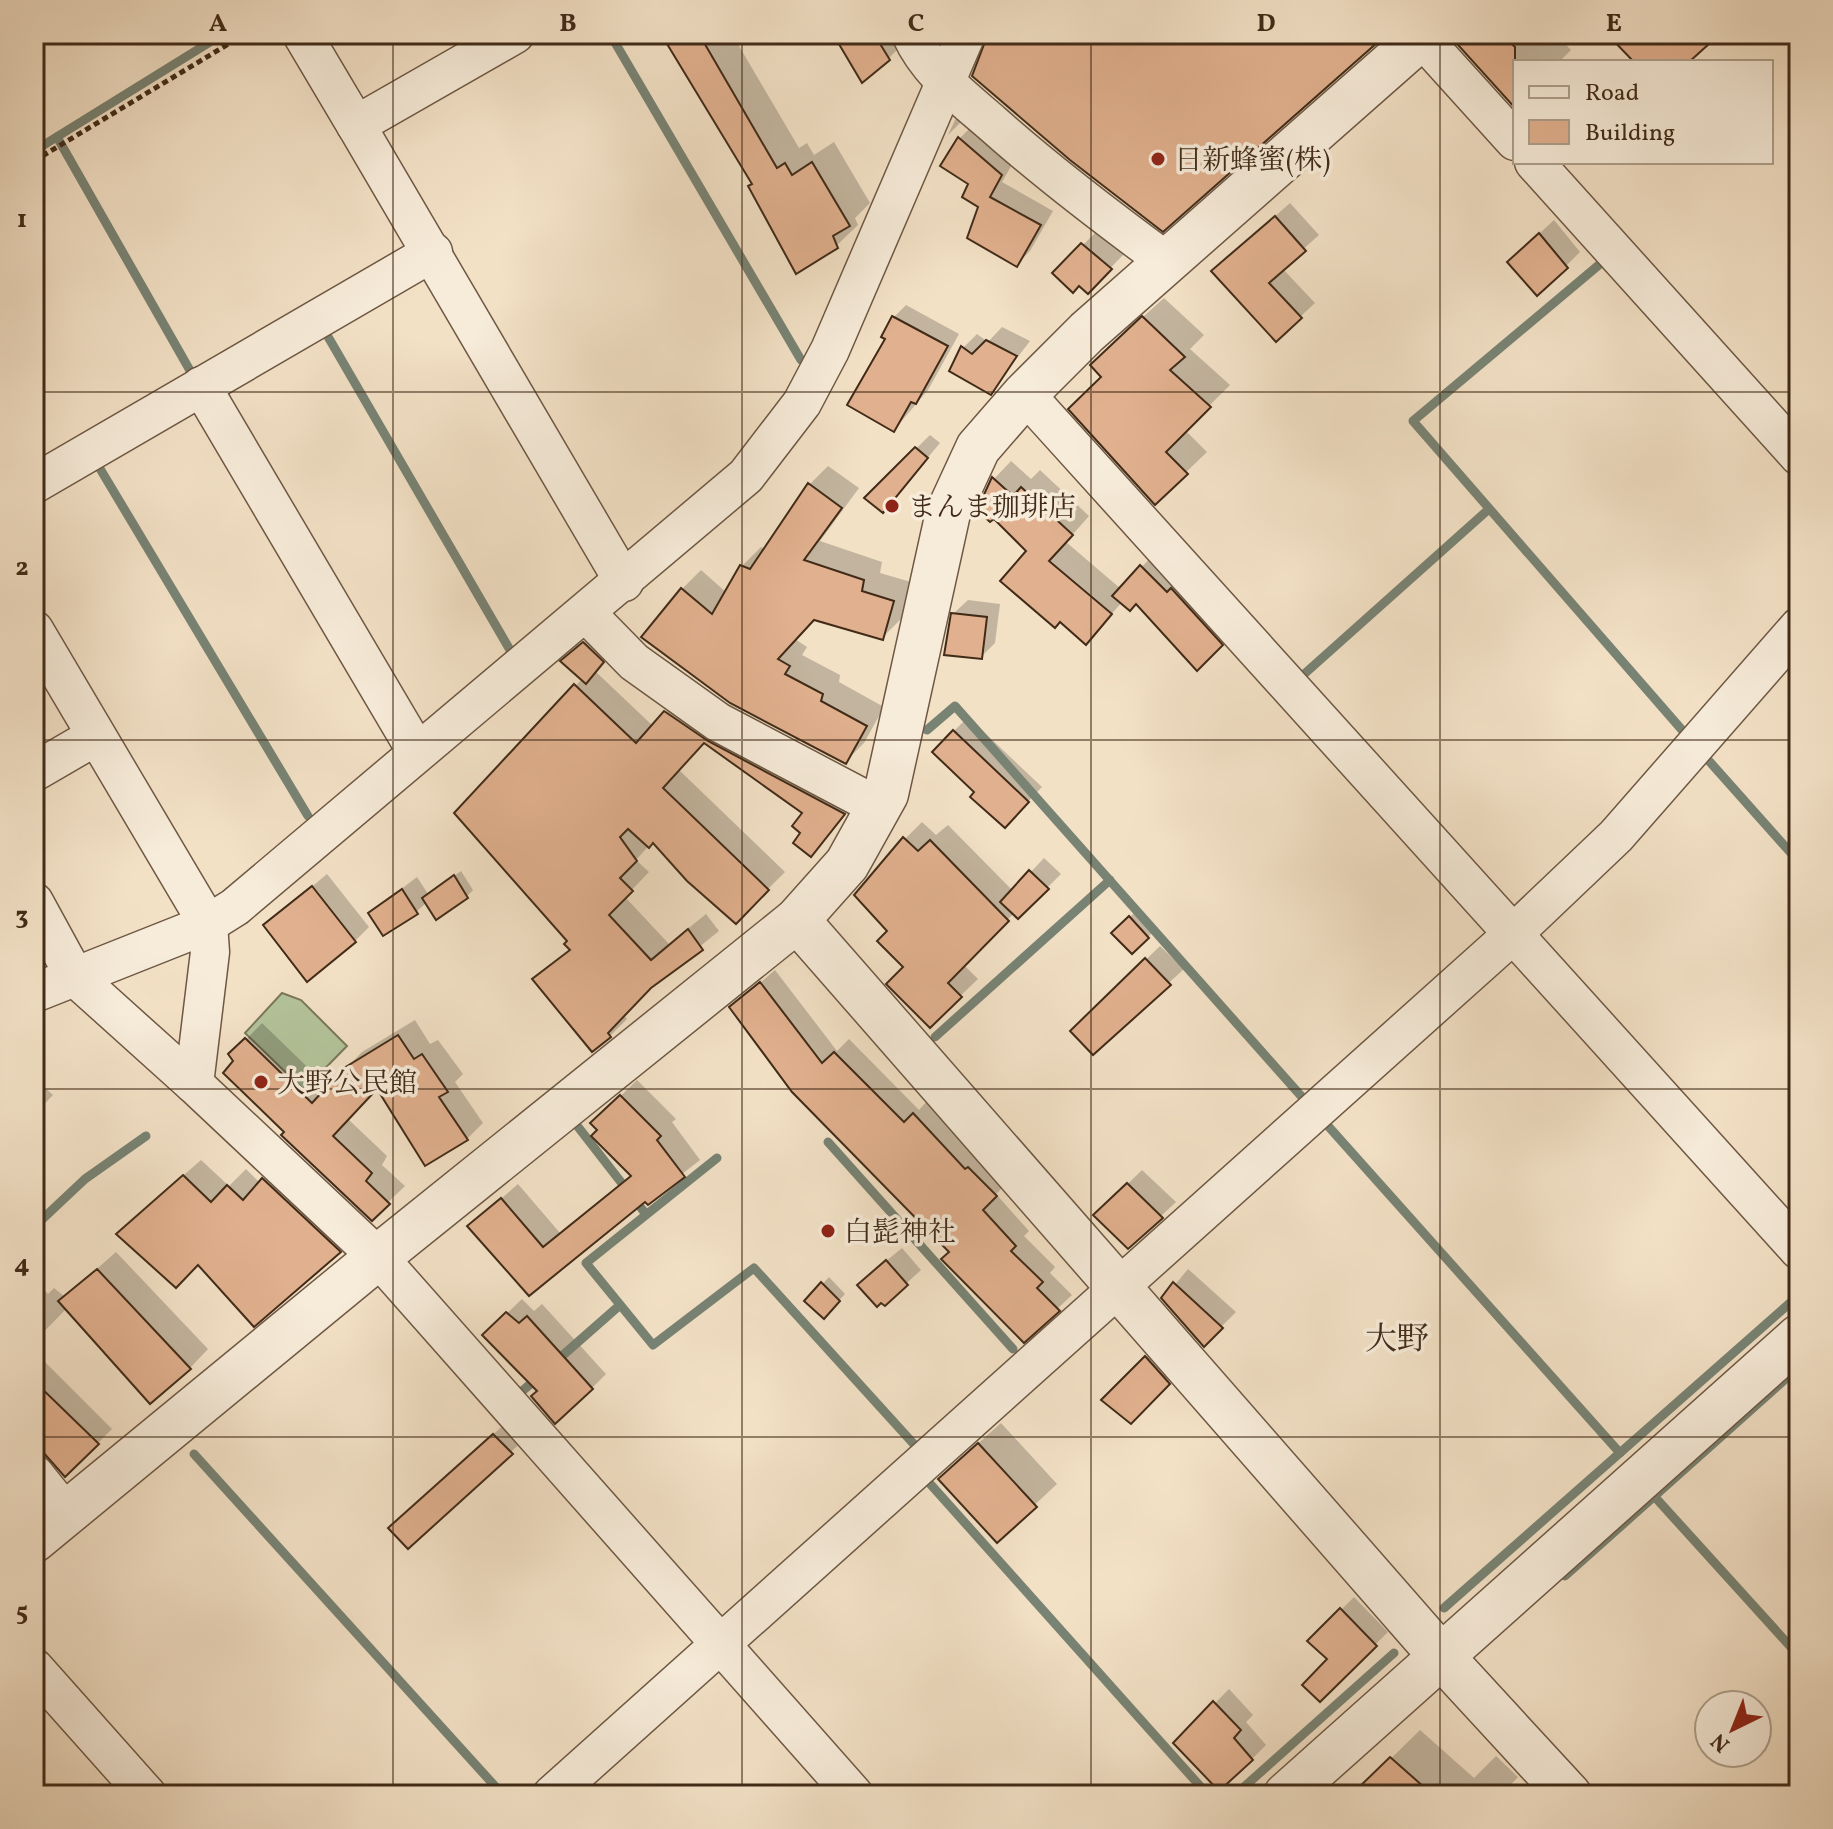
<svg xmlns="http://www.w3.org/2000/svg" width="1833" height="1829" font-family="Vollkorn,'Noto Serif JP',serif">
  <style>
    .green { fill: #b4c49b; stroke: #7a785a; stroke-width: 2 }
    .shadow { fill: #0003 }
    .lines { fill: none; stroke-linecap: round; stroke-linejoin: round }
    .stream { stroke: #788374; stroke-width: 9 }
    .building { fill: #e1b08e; stroke: #412b18; stroke-width: 2 }
    .minor-casing { stroke: #6e5844; stroke-width: 41 }
    .tertiary-casing { stroke: #6e5844; stroke-width: 47 }
    .path { stroke: #412b18; stroke-width: 5; stroke-dasharray: 6 4; stroke-linecap: butt }
    .minor { stroke: #f7ecda; stroke-width: 38 }
    .tertiary { stroke: #f7ecda; stroke-width: 44 }
    .grid { fill: none; stroke: #412b18; stroke-width: 2; stroke-opacity: 0.55 }
    .poi-dot { fill: #8f2418; stroke: #f7ecda; stroke-width: 3 }
    .labels { text-anchor: middle; stroke-width: 7; stroke-linejoin: round; paint-order: stroke }
    .poi-label { font-size: 28px; fill: #412b18; stroke: #f7ecda; text-anchor: start }
    .quarter-label { font-size: 32px; fill: #412b18; stroke: #f7ecda }
    .neatline { fill: none; stroke: #412b18; stroke-width: 3 }
    .grid-label { font-size: 26px; text-anchor: middle; font-weight: bold; fill: #412b18 }
  </style>
  <rect width="100%" height="100%" fill="#f3e1c6"/>
  <filter id="stains"><feTurbulence type="fractalNoise" baseFrequency=".0025" numOctaves="4"/><feColorMatrix values="0 0 0 0 .2 0 0 0 0 .09 0 0 0 0 .02 0 0 0 .5 -.17"/></filter>
  <radialGradient id="worn" r=".72"><stop offset=".6" stop-color="#630" stop-opacity="0"/><stop offset="1" stop-color="#630" stop-opacity=".3"/></radialGradient>
  <!-- green -->
  <polygon class="green" points="282,993 301,1000 347,1046 304,1090 245,1033"/>
  <!-- shadow -->
  <g class="shadow">
    <polygon points="663,34 732,34 799,148 807,143 814,155 834,142 870,203 855,218 858,225 836,246"/>
    <polygon points="836,34 908,34 910,37 889,58"/>
    <polygon points="1451,34 1556,34 1571,50 1559,62 1515,62 1515,105"/>
    <polygon points="969,106 973,110 948,135 955,120"/>
    <polygon points="973,125 1014,161 1002,182 1053,211 1030,251 1016,265 971,184 943,165 960,138"/>
    <polygon points="1290,203 1319,235 1282,268 1315,303 1276,339 1228,258"/>
    <polygon points="1554,220 1580,252 1566,266 1524,248"/>
    <polygon points="1097,231 1124,254 1088,291 1055,273"/>
    <polygon points="1164,298 1204,335 1190,349 1230,385 1185,430 1207,452 1155,502 1104,377 1112,345"/>
    <polygon points="906,305 959,334 928,390 894,430 887,338 883,336 894,317"/>
    <polygon points="1002,327 1030,341 991,392 963,348 977,334 988,342"/>
    <polygon points="930,435 940,443 883,511 867,497"/>
    <polygon points="1011,461 1031,479 1040,470 1089,516 1066,542 1121,589 1153,555 1233,632 1197,668 1137,602 1122,602 1103,624 1029,550 994,479"/>
    <polygon points="828,466 859,488 820,541 882,562 880,573 911,582 901,619 882,638 815,618 795,639 807,647 802,655 840,675 839,682 884,707 864,743 845,762 682,589 701,570 727,593 742,566 761,547 766,549 810,484"/>
    <polygon points="968,600 1000,604 995,643 981,657 953,614"/>
    <polygon points="599,629 616,647 595,671 653,726 683,695 860,796 811,854 803,832 805,812 705,741 678,769 785,872 753,904 653,841 636,860 649,872 625,897 669,944 706,914 719,931 652,985 624,1015 627,1019 610,1036 534,979 571,948 569,941 457,813 583,678 577,648"/>
    <polygon points="968,717 1042,787 1019,811 977,792 954,731"/>
    <polygon points="922,822 936,835 948,825 1013,891 1044,858 1061,874 1018,917 1014,913 964,965 978,979 930,1025 890,931 905,839"/>
    <polygon points="461,871 473,890 467,896 427,902 416,912 370,913 417,877 428,894"/>
    <polygon points="327,874 369,927 355,941 266,925"/>
    <polygon points="1136,911 1154,931 1132,952 1114,933"/>
    <polygon points="1160,946 1184,969 1093,1052 1073,1031"/>
    <polygon points="775,970 837,1051 849,1039 919,1110 928,1100 1010,1180 996,1194 1029,1231 1024,1236 1055,1267 1050,1273 1072,1295 1024,1340 952,1251 732,1007"/>
    <polygon points="415,1020 430,1044 438,1040 463,1074 455,1082 483,1123 467,1139 378,1086 348,1119 387,1156 382,1165 405,1186 372,1218 287,1132 231,1055 262,1023 328,1087 362,1052"/>
    <polygon points="34,1078 53,1095 34,1115"/>
    <polygon points="637,1080 676,1119 672,1122 700,1160 529,1293 470,1226 518,1184 560,1233 632,1174 593,1123"/>
    <polygon points="201,1160 229,1186 246,1169 260,1183 280,1162 356,1234 339,1251 198,1263 136,1217"/>
    <polygon points="1142,1170 1176,1202 1129,1246 1096,1215"/>
    <polygon points="902,1248 921,1270 885,1303 874,1271"/>
    <polygon points="116,1252 208,1349 190,1368 67,1308 34,1342 34,1279 48,1294 54,1288 65,1297"/>
    <polygon points="1188,1269 1236,1312 1204,1344 1164,1298"/>
    <polygon points="829,1277 845,1294 824,1316 807,1301"/>
    <polygon points="522,1299 534,1311 542,1304 606,1374 592,1388 540,1391 499,1321"/>
    <polygon points="1160,1343 1182,1368 1131,1422 1104,1400"/>
    <polygon points="34,1351 112,1429 98,1443 34,1448"/>
    <polygon points="508,1421 526,1438 408,1546 405,1514"/>
    <polygon points="1001,1423 1057,1484 997,1540 962,1458"/>
    <polygon points="1354,1597 1388,1632 1320,1699 1330,1659 1310,1641"/>
    <polygon points="1229,1689 1253,1715 1246,1722 1266,1745 1252,1759 1176,1743"/>
    <polygon points="1420,1730 1474,1778 1496,1756 1518,1777 1501,1795 1354,1795"/>
  </g>
  <g class="lines">
    <!-- stream -->
    <g class="stream">
      <polyline points="610,34 801,360"/>
      <polyline points="57,137 192,374"/>
      <polyline points="34,151 210,42 205,34"/>
      <polyline points="1600,264 1413,421 1689,738"/>
      <polyline points="327,335 510,650"/>
      <polyline points="99,467 308,816"/>
      <polyline points="1302,676 1489,509"/>
      <polyline points="927,730 955,706 1310,1106"/>
      <polyline points="1701,752 1799,862"/>
      <polyline points="935,1037 1110,880"/>
      <polyline points="1320,1117 1620,1453"/>
      <polyline points="579,1119 575,1123 645,1213"/>
      <polyline points="828,1142 1013,1349"/>
      <polyline points="717,1158 586,1263 653,1345 754,1268 921,1452"/>
      <polyline points="34,1227 85,1179 146,1136"/>
      <polyline points="554,1363 620,1305"/>
      <polyline points="515,1397 540,1376"/>
      <polyline points="194,1454 503,1795"/>
      <polyline points="924,1477 1208,1795"/>
      <polyline points="1654,1496 1799,1656"/>
      <polyline points="1565,1576 1799,1367"/>
      <polyline points="1444,1608 1799,1295"/>
      <polyline points="1235,1795 1394,1653"/>
    </g>
  </g>
  <!-- building -->
  <g class="building">
    <polygon points="661,34 699,34 777,168 785,163 792,175 812,162 850,226 833,236 838,248 796,274 748,186 752,184"/>
    <polygon points="833,34 874,34 890,60 862,83"/>
    <polygon points="988,34 1387,34 1163,232 1070,160 972,76"/>
    <polygon points="1501,34 1515,47 1515,108 1449,35"/>
    <polygon points="1607,34 1720,34 1689,62 1634,62"/>
    <polygon points="958,137 1002,175 990,197 1041,225 1017,267 967,238 978,207 962,197 968,184 940,166"/>
    <polygon points="1275,216 1306,251 1269,283 1302,318 1276,342 1211,271"/>
    <polygon points="1539,233 1568,268 1537,296 1507,262"/>
    <polygon points="1081,243 1112,269 1088,294 1079,286 1073,293 1052,273"/>
    <polygon points="892,316 948,346 916,404 911,402 894,432 847,405 885,339 881,337"/>
    <polygon points="1142,316 1185,357 1170,370 1211,407 1166,452 1188,474 1155,505 1068,409 1101,377 1090,365"/>
    <polygon points="986,340 1017,356 991,395 949,371 961,346 972,354"/>
    <polygon points="915,447 928,458 883,513 864,498"/>
    <polygon points="992,477 1013,496 1021,487 1073,535 1049,561 1112,614 1086,645 1060,622 1055,628 1000,581 1026,551 994,519 990,522 977,510"/>
    <polygon points="808,483 842,508 804,560 864,580 862,591 894,601 883,640 814,620 778,659 790,666 785,674 823,694 821,701 867,726 846,764 730,703 641,637 681,588 712,614 740,565 750,569"/>
    <polygon points="1140,565 1167,592 1171,588 1223,645 1197,671 1136,604 1130,611 1112,596"/>
    <polygon points="951,613 987,617 982,659 944,655"/>
    <polygon points="583,642 604,662 586,684 560,661"/>
    <polygon points="574,684 636,743 664,711 708,741 845,814 811,857 793,843 800,833 792,826 802,813 704,743 663,788 769,890 736,924 687,881 653,843 649,848 628,829 620,837 637,861 620,878 633,891 609,915 651,960 688,929 703,950 651,988 608,1033 611,1037 592,1052 532,979 570,950 564,944 567,941 454,813"/>
    <polygon points="953,730 1029,802 1005,828 970,797 974,792 932,752"/>
    <polygon points="903,837 918,851 930,840 1009,921 948,983 962,997 930,1028 886,984 903,967 877,941 887,931 854,895"/>
    <polygon points="1029,870 1049,889 1018,919 1000,902"/>
    <polygon points="454,875 468,898 436,920 422,898"/>
    <polygon points="312,886 356,942 307,982 263,925"/>
    <polygon points="402,889 418,914 383,936 368,913"/>
    <polygon points="1129,916 1149,938 1132,954 1111,933"/>
    <polygon points="1145,958 1171,985 1093,1055 1070,1031"/>
    <polygon points="760,982 822,1063 834,1052 904,1122 913,1113 965,1169 968,1167 997,1196 983,1210 1016,1246 1011,1251 1043,1282 1037,1288 1060,1311 1024,1343 941,1259 949,1252 792,1092 729,1007"/>
    <polygon points="398,1035 414,1059 422,1054 448,1092 439,1097 468,1140 425,1166 377,1089 333,1136 372,1173 366,1181 390,1204 372,1221 281,1135 284,1132 223,1073 233,1061 228,1054 245,1038 312,1103 344,1068"/>
    <polygon points="620,1095 661,1136 657,1140 685,1177 648,1205 645,1202 529,1296 467,1226 501,1198 543,1247 631,1176 591,1136 597,1130 590,1123"/>
    <polygon points="183,1175 211,1202 227,1185 243,1200 262,1178 341,1252 254,1327 198,1265 176,1288 116,1234"/>
    <polygon points="1127,1183 1163,1218 1128,1249 1093,1215"/>
    <polygon points="886,1260 908,1285 885,1306 881,1303 877,1307 857,1285"/>
    <polygon points="97,1269 191,1369 150,1404 58,1301"/>
    <polygon points="821,1282 840,1301 824,1319 804,1301"/>
    <polygon points="1173,1282 1223,1328 1204,1347 1161,1298"/>
    <polygon points="506,1312 519,1323 527,1316 593,1389 555,1424 531,1396 537,1391 482,1335"/>
    <polygon points="1145,1356 1170,1384 1131,1424 1101,1400"/>
    <polygon points="34,1381 99,1444 65,1477 34,1442"/>
    <polygon points="493,1434 513,1454 408,1549 388,1528"/>
    <polygon points="978,1443 1037,1507 997,1543 938,1479"/>
    <polygon points="1340,1608 1377,1646 1320,1702 1302,1685 1327,1659 1307,1641"/>
    <polygon points="1213,1701 1241,1730 1234,1738 1253,1760 1219,1791 1173,1743"/>
    <polygon points="1390,1757 1433,1795 1351,1795"/>
  </g>
  <g class="lines">
    <defs>
      <g id="minor">
        <polyline points="302,34 356,125"/>
        <polyline points="515,34 356,125 624,582"/>
        <path d="M911 34C928 72 962 97 993 124 1048 173 1106 217 1166 261"/>
        <polyline points="1421,37 1515,141"/>
        <polyline points="1534,162 1799,456"/>
        <polyline points="201,386 417,752"/>
        <polyline points="1025,394 1799,1250"/>
        <polyline points="34,484 433,252"/>
        <polyline points="586,613 634,662 718,722 879,807"/>
        <polyline points="34,630 208,924 210,952 194,1084 378,1257 854,1795"/>
        <polyline points="34,772 96,736"/>
        <polyline points="34,902 75,977 194,1084"/>
        <polyline points="34,993 208,924 235,907 746,476 802,403 830,350 966,34"/>
        <polyline points="34,1474 67,1515"/>
        <polyline points="34,1668 147,1795"/>
        <polyline points="552,1795 1512,935 1616,836 1799,627"/>
      </g>
      <g id="tertiary">
        <polyline points="797,920 1441,1656 1569,1795"/>
        <polyline points="34,1540 378,1257 797,920 847,864 886,794 948,513 978,448 1025,394 1087,332 1425,34"/>
        <polyline points="1286,1795 1799,1337"/>
      </g>
    </defs>
    <!-- minor casing -->
    <use href="#minor" class="minor-casing"/>
    <!-- tertiary casing -->
    <use href="#tertiary" class="tertiary-casing"/>
    <!-- path -->
    <polyline class="path" points="34,161 245,34"/>
    <!-- minor -->
    <use href="#minor" class="minor"/>
    <!-- tertiary -->
    <use href="#tertiary" class="tertiary"/>
  </g>
  <!-- grid -->
  <path class="grid" d="M393 34V1795M742 34V1795M1091 34V1795M1440 34V1795M34 392H1799M34 740H1799M34 1089H1799M34 1437H1799"/>
  <!-- markers -->
  <g class="poi-dot">
    <circle cx="1158" cy="159" r="8"/>
    <circle cx="892" cy="506" r="8"/>
    <circle cx="261" cy="1082" r="8"/>
    <circle cx="828" cy="1231" r="8"/>
  </g>
  <g class="labels">
    <!-- poi labels -->
    <g class="poi-label">
      <text x="1174" y="169">日新蜂蜜(株)</text>
      <text x="908" y="516">まんま珈琲店</text>
      <text x="277" y="1092">大野公民館</text>
      <text x="844" y="1241">白髭神社</text>
    </g>
    <!-- quarter labels -->
    <g class="quarter-label">
      <text x="1397" y="1349">大野</text>
    </g>
  </g>
  <!-- margin -->
  <rect width="1833" height="1829" fill="none" stroke="#f3e1c6" stroke-width="88"/>
  <!-- legend -->
  <rect x="1513" y="60" width="260" height="104" fill="#f7ecda" stroke="#ae9f8c" stroke-width="2"/>
  <rect x="1529" y="86" width="40" height="12" fill="#f7ecda" stroke="#ae9f8c" stroke-width="2"/>
  <text x="1585" y="100" font-size="24" fill="#412b18">Road</text>
  <rect x="1529" y="120" width="40" height="24" fill="#e1b08e" stroke="#ae9f8c" stroke-width="2"/>
  <text x="1585" y="140" font-size="24" fill="#412b18">Building</text>
  <!-- north arrow -->
  <g transform="translate(1733 1729) rotate(223)"><circle r="38" fill="#f7ecda" stroke="#ae9f8c" stroke-width="2"/>
  <path d="M0-6L14 30L0 20L-14 30Z" fill="#8f2418"/>
  <text y="-12" font-size="22" font-weight="bold" text-anchor="middle" fill="#412b18">N</text>
  </g>
  <rect x="44" y="44" width="1745" height="1741" class="neatline"/>
  <g class="grid-label">
    <text x="218" y="31">A</text>
    <text x="568" y="31">B</text>
    <text x="916" y="31">C</text>
    <text x="1266" y="31">D</text>
    <text x="1614" y="31">E</text>
    <text x="22" y="227">1</text>
    <text x="22" y="575">2</text>
    <text x="22" y="924">3</text>
    <text x="22" y="1272">4</text>
    <text x="22" y="1620">5</text>
  </g>
  <rect width="100%" height="100%" filter="url(#stains)"/>
  <rect width="100%" height="100%" fill="url(#worn)"/>
</svg>
